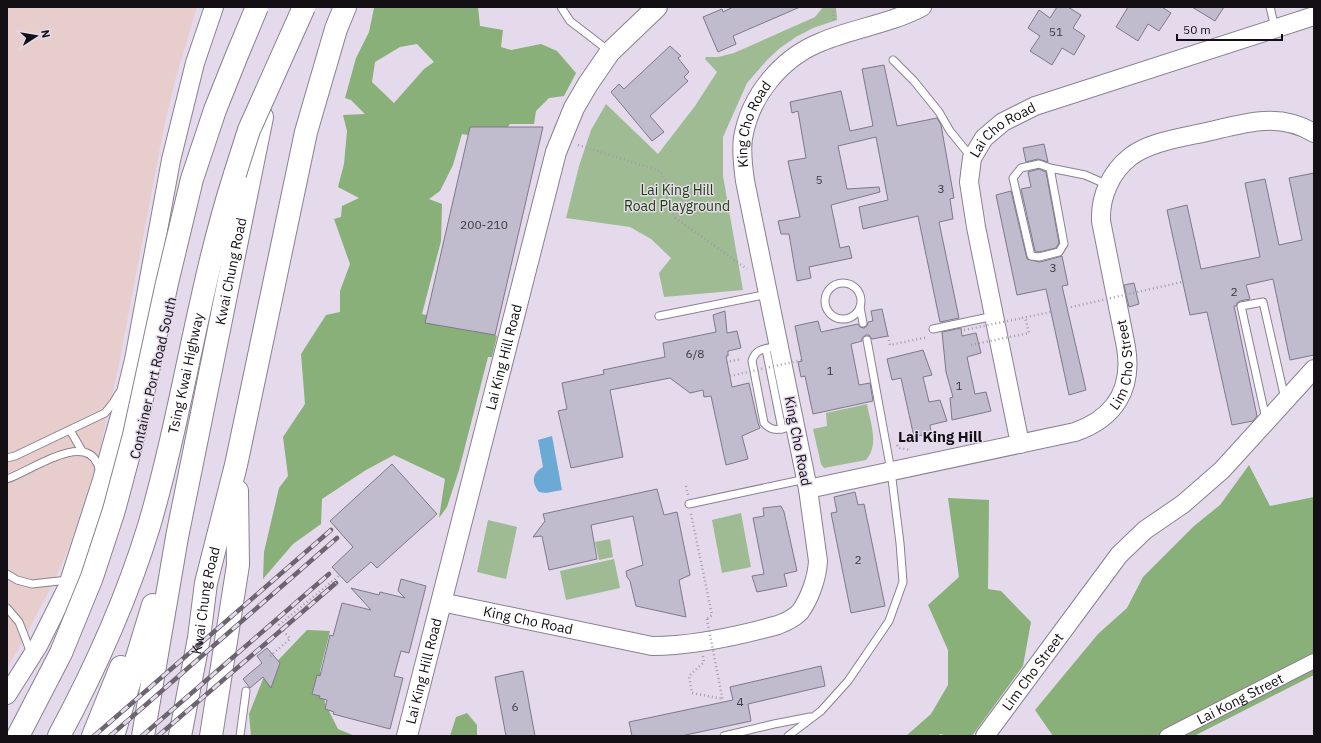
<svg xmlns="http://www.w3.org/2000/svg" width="1321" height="743" font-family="'IBM Plex Sans',sans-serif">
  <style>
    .industrial { fill: #e8cdcd }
    .green { fill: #9ebb93 }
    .forest { fill: #88b078; fill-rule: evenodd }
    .water { fill: #6baad4 }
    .building { fill: #c0bbcd; stroke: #7e798a }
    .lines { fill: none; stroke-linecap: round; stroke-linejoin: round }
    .service-casing { stroke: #898090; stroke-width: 9 }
    .minor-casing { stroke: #898090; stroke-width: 16 }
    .tertiary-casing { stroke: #898090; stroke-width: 20 }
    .secondary-casing { stroke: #898090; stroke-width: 22 }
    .trunk-casing { stroke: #898090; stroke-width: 24 }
    .motorway-casing { stroke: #898090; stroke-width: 24 }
    .path { stroke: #a39ba9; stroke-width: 2.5; stroke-dasharray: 1 3; stroke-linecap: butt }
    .service { stroke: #fff; stroke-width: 7 }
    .minor { stroke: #fff; stroke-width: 14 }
    .tertiary { stroke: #fff; stroke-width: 18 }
    .secondary { stroke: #fff; stroke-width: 20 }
    .trunk { stroke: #fff; stroke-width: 22 }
    .motorway { stroke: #fff; stroke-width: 22 }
    .rail-casing { stroke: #6c6570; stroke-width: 4.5 }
    .rail { stroke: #e4daeb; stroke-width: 3; stroke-dasharray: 9; stroke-linecap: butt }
    .motorway-bridge-casing { stroke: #898090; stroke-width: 24; stroke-linecap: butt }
    .path-bridge { stroke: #a39ba9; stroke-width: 2.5; stroke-dasharray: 1 3; stroke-linecap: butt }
    .motorway-bridge { stroke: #fff; stroke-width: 22 }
    .labels { text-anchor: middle; stroke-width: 3; stroke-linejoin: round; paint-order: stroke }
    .number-label { font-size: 12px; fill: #3e3a43 }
    .street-label { font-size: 14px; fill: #130f15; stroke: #e4daeb }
    .park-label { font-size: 14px; fill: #193f03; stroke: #e4daeb }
    .neighbourhood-label { font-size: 15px; font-weight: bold; fill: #130f15; stroke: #e4daeb }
  </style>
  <rect width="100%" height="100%" fill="#e4daeb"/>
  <!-- industrial -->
  <polygon class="industrial" points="7,7 197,7 176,77 165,122 118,369 97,462 70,545 54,581 25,637 7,669"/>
  <!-- green -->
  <g class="green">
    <polygon points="823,7 836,7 837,20 813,28 796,37 780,48 768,59 747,83 723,137 723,176 743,290 664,297 659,273 671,258 651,239 630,227 566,218 579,166 591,130 606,104 658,154 695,106 717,72 705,59 706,57 718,57 734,53 815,17"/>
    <path d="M867 404C870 422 880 445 866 460L824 468 821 464 813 429 827 426 826 413Z"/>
    <polygon points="741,513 751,567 722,573 712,520"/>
    <polygon points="488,520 517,527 506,579 477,572"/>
    <polygon points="610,539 613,557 599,560 595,542"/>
    <polygon points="614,559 620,588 566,600 560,571"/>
  </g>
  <!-- forest -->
  <g class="forest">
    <path d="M376 7H478L480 26 503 30 501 47 511 50 541 44 557 51 576 73 564 96 549 98 536 111 534 124H510L498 140 462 134 453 165 440 191 429 199 442 204 441 241 422 314 488 331 497 336 492 357H488L459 470 447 507 439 518 445 479 394 455 366 470 322 499 321 524 293 544 263 579 264 552 279 488 288 476 283 437 305 404 301 354 326 315 340 312V291L350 264 334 219 341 217 342 206 359 198 338 187 344 164 347 131 343 115 365 114 351 100 345 98 356 58 369 32 374 8ZM417 44 434 62 424 69 394 103 372 82 375 62 400 47Z"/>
    <polygon points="1249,465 1270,506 1314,497 1314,675 1194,736 1053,736 1035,710 1098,634 1127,608 1143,577 1194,526 1220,505"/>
    <polygon points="948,498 989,500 988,589 1001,591 1031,622 1023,666 972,736 949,736 940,734 938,736 906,736 931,714 948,685 948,650 928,605 959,577"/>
    <polygon points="307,630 330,631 320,671 325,703 338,729 355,736 251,736 249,714 265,674"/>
    <polygon points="467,713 477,725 477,736 450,736 456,717"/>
  </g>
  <!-- water -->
  <path class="water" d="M552 436 562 490 546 493 539 492C531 482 532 473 543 467L538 440Z"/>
  <!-- building -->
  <g class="building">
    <polygon points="733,7 800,7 733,36 736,44 718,52 703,17 722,9 723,12"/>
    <polygon points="1057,7 1068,7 1081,15 1073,28 1085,36 1074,55 1062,48 1052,65 1030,51 1040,36 1028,28 1039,10 1050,18"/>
    <polygon points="1128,7 1162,7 1171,13 1159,31 1148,24 1138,41 1116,27"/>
    <polygon points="1192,7 1224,7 1215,21"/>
    <polygon points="670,46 681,56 678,58 689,72 684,77 688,81 650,116 664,132 652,141 611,92 619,84 624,89"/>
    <polygon points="884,65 897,126 937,118 941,125 954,198 950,199 953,219 939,222 959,318 940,322 918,216 863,229 859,207 888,200 876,137 838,146 847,189 879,187 880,192 831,205 840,248 849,246 852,258 809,267 811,278 797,281 789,234 781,234 778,221 800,217 788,161 806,158 798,111 792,113 790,102 841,91 850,131 873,126 862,69"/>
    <polygon points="470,127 543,127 495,335 425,323"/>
    <polygon points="1044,144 1048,162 1038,159 1026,162 1023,148"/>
    <polygon points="1039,169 1046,172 1059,243 1056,248 1039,252 1035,251 1021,189 1031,187 1028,172"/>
    <polygon points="1314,173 1314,355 1290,360 1273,279 1246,285 1250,299 1240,301 1237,303 1236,306 1234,306 1257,416 1253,421 1232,425 1207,312 1190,315 1167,210 1187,205 1201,269 1260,257 1245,183 1265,179 1279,245 1302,240 1289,178"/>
    <polygon points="1011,191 1027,259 1040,262 1062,256 1068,285 1062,286 1086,390 1069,395 1046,289 1017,295 996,195"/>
    <polygon points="1134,283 1139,304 1129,307 1124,285"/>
    <polygon points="882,309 888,336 872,339 869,335 866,335 862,338 862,341 851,344 859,385 870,383 873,401 813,414 805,376 801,377 798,362 802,361 795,326 818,321 821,332 858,324 860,327 864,328 867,326 868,322 873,321 871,311"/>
    <polygon points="725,311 727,333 737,331 741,348 728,351 728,356 726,356 732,387 749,383 758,423 760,428 742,436 748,459 726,465 711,396 704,397 703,390 690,393 670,378 610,390 623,457 571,468 558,411 567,409 562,383 604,374 603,370 665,357 663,343 716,332 713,315"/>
    <polygon points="961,328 962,336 976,333 981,353 967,357 975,394 986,392 991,411 952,420 950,398 953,397 946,372 942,332"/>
    <polygon points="923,350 932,375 923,377 929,402 940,400 947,421 930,425 931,433 914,437 901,378 892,380 887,359"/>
    <polygon points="392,464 437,514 377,568 371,562 347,583 332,567 353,547 330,521"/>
    <polygon points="657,489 664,515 677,512 690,575 679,580 686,617 636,606 630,581 627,577 626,571 643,565 633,516 591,525 597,559 549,570 542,536 533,537 545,521 543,514"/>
    <polygon points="855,492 858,505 864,504 885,606 851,613 831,513 837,512 834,497"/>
    <polygon points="781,506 784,512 797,571 784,574 787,586 757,592 752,576 764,574 753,518 764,516 763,508"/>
    <polygon points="401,579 426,586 409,653 401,651 394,676 403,678 390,729 333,714 334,712 325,709 327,700 319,698 320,696 312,694 317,675 320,676 330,635 333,636 342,603 371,610 351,588 379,595 380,592 405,598 398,591"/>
    <polygon points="267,648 280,663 271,688 263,677 250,688 243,679 262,663 257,656"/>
    <polygon points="821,666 825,686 748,704 751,721 681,736 632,736 629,722 733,700 730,687"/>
    <polygon points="523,671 535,736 506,736 495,677"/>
  </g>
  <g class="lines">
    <defs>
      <g id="service">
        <polyline points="561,7 570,21 609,51"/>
        <polyline points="1270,7 1275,28"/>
        <polyline points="893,60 914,81 939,112 950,131 972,158"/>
        <polyline points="1050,168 1064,244 1059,252 1039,257 1031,256 1013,178 1021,168 1039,164 1050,168 1085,175 1108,185"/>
        <circle cx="843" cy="301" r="18"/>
        <polyline points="860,307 863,323"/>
        <polyline points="659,316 768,294"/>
        <polyline points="933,329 994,316"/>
        <path d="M779 346C767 349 756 347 752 361L764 423C774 434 783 428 795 426"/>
        <polyline points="766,349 782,429"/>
        <polyline points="1266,419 1241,306 1263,302 1285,399"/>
        <polyline points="70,430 82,451"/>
        <polyline points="7,458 15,456 105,413 113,403 119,393"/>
        <path d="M7 479C27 473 83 432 97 463 98 465 99 469 100 472"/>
        <polyline points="689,504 806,479"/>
        <polyline points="7,574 17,580 32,584 68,580"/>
        <polyline points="7,608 19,622 31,653"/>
        <polyline points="240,736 246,691"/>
        <polyline points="724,736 774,724 810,717"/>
        <polyline points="788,736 821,711 848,681 889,621 903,582 900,543 891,471 867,340"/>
      </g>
      <g id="minor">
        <path id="s1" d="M1167 736 1314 661"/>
      </g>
      <g id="tertiary">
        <path id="s2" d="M1020 444 976 227 969 182 972 158 984 138 1003 122 1035 106 1314 16"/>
        <path id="s3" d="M808 489 1075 432C1115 418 1133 389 1126 347L1101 221C1100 196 1111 172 1130 157 1150 141 1186 137 1211 131 1228 127 1246 122 1264 121 1281 120 1299 124 1314 133"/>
        <path id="s4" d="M441 602 652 646C694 646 738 636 778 625 786 622 794 618 800 612 810 598 817 578 818 561L808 489 745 181C743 167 741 152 743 138 750 96 781 58 821 42 854 28 890 24 922 7"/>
        <polyline points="7,695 38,646 67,588 102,480 123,405 134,360 171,160 195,63 214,7"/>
        <path id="s5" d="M985 736 1119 555 1145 530 1183 504 1222 470 1314 369"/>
      </g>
      <g id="secondary">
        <path id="s6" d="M407 736 556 152 574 108 588 84 610 52 657 7"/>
      </g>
      <g id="trunk">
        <polyline points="93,736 121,667"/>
        <polyline points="113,736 153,605"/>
        <path id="s7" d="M143 736 177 537 262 117"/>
        <path id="s8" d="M180 736 199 638 206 583 236 465 306 132 336 29 345 7"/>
        <polyline points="211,736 238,565 237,491"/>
      </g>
      <g id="motorway">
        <path id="s9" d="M59 736C95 669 127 598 149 526 183 410 198 289 235 174"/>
      </g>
    </defs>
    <!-- service casing -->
    <use href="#service" class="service-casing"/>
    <!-- minor casing -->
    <use href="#minor" class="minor-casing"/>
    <!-- tertiary casing -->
    <use href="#tertiary" class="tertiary-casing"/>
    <!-- secondary casing -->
    <use href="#secondary" class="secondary-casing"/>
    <!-- trunk casing -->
    <use href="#trunk" class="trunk-casing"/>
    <!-- motorway casing -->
    <use href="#motorway" class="motorway-casing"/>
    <!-- path -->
    <g class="path">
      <polyline points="833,7 834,20"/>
      <polyline points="578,145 660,171 665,178 674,217 747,269"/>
      <polyline points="1022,318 1051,312"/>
      <polyline points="888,336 890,345 928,337"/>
      <polyline points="726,362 741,359"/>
      <polyline points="897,445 899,448 911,450"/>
      <polyline points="686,486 688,495"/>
      <polyline points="691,514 712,615 707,619"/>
      <polyline points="270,656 290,639 279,625 340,575"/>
      <polyline points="703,656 704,662 689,676 692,693 723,699"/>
      <polyline points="1147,736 1155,732"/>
    </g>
    <!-- service -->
    <use href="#service" class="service"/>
    <!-- minor -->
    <use href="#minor" class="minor"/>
    <!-- tertiary -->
    <use href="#tertiary" class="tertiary"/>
    <!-- secondary -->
    <use href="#secondary" class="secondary"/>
    <!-- trunk -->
    <use href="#trunk" class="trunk"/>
    <!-- motorway -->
    <use href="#motorway" class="motorway"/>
    <defs>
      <g id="rail">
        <polyline points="94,736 331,530"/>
        <polyline points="110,736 337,538"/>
        <polyline points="142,736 329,574"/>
        <polyline points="158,736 336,583"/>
      </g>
    </defs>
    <!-- rail casing -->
    <use href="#rail" class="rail-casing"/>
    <!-- rail -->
    <use href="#rail" class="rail"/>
    <defs>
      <g id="motorway-bridge">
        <polyline points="235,174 249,130 304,7"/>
        <polyline points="18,736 61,653 92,577 114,510 134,435 167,283 192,179 215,110 237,55 257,7"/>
      </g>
    </defs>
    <!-- motorway-bridge casing -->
    <use href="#motorway-bridge" class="motorway-bridge-casing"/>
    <!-- path-bridge -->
    <g class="path-bridge">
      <polyline points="1067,308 1182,282"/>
      <polyline points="964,330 1022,318"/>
      <polyline points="971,345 1029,333 1025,317"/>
      <polyline points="730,376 802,360"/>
      <polyline points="707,619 723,702"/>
    </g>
    <!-- motorway-bridge -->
    <use href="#motorway-bridge" class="motorway-bridge"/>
  </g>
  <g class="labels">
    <!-- number labels -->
    <g class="number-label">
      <text x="1056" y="36">51</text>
      <text x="819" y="184">5</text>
      <text x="941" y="193">3</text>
      <text x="484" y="229">200-210</text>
      <text x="1053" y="272">3</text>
      <text x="1234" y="296">2</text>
      <text x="695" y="358">6/8</text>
      <text x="830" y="375">1</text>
      <text x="959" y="390">1</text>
      <text x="858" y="564">2</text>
      <text x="740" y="706">4</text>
      <text x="515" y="711">6</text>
    </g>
    <!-- street labels -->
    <g class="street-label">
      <text dy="5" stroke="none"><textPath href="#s4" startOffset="870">King Cho Road</textPath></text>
      <text dy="5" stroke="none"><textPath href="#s2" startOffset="334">Lai Cho Road</textPath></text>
      <text dy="5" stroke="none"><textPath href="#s7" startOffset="473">Kwai Chung Road</textPath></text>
      <text dy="5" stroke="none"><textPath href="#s6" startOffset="391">Lai King Hill Road</textPath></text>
      <text dy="5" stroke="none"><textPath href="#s3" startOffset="364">Lim Cho Street</textPath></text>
      <text dy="5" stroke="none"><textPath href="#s9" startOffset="386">Tsing Kwai Highway</textPath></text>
      <text transform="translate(153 378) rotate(-77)" y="5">Container Port Road South</text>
      <text transform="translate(798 441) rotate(79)" y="5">King Cho Road</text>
      <text dy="5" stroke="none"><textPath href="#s8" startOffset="138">Kwai Chung Road</textPath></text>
      <text dy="5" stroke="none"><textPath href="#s4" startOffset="89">King Cho Road</textPath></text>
      <text dy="5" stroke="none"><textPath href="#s6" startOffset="67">Lai King Hill Road</textPath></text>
      <text dy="5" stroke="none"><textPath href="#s5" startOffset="80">Lim Cho Street</textPath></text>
      <text dy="5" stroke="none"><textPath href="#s1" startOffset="82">Lai Kong Street</textPath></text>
    </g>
    <!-- park labels -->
    <g class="park-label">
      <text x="677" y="195">Lai King Hill<tspan x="677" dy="16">Road Playground</tspan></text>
    </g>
    <!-- neighbourhood labels -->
    <g class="neighbourhood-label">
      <text x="940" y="442">Lai King Hill</text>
    </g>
  </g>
  <!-- border -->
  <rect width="1321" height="743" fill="none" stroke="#130f15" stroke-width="16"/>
  <!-- north arrow -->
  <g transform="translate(36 36) rotate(78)" stroke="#e4daeb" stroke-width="3" paint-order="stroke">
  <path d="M0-3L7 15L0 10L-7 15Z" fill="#130f15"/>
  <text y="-6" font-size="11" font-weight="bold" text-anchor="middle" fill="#130f15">N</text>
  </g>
  <!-- scale -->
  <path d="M1177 34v6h105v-6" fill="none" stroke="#130f15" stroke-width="2"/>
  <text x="1183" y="34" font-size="12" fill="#130f15" stroke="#e4daeb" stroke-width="3" paint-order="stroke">50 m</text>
</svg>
